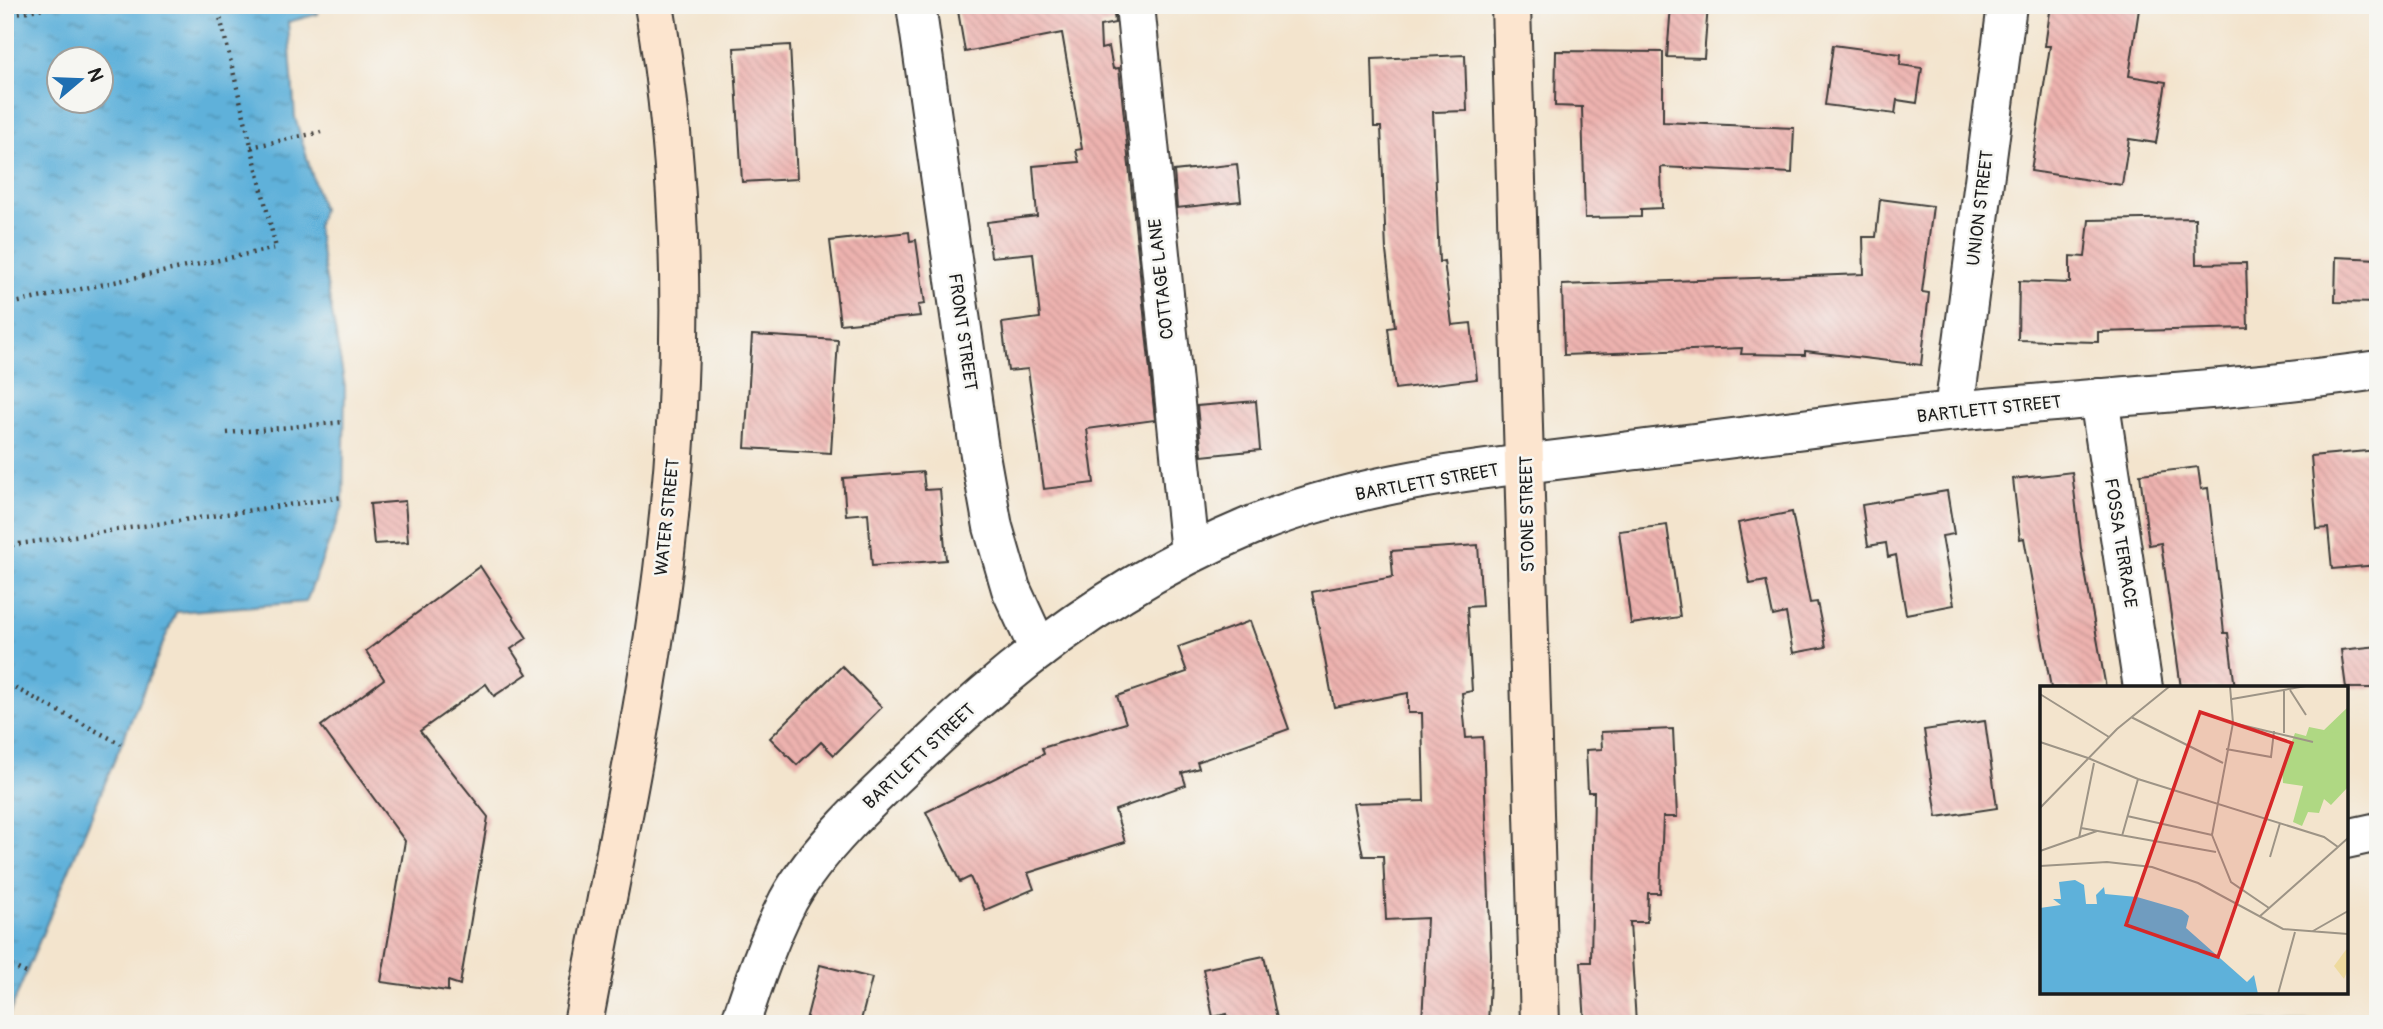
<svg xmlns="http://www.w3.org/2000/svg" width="2383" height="1029" font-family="Pangolin,sans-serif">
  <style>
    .green { fill: #afd883; stroke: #667a50; stroke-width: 2 }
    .water { fill: url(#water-ripples); stroke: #3d667b; stroke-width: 2; fill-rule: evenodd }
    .building { fill: url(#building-back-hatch) }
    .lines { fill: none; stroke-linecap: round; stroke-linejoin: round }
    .street-casing { stroke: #3c3a37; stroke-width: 42 }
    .secondary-casing { stroke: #3c3a37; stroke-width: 42 }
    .path { stroke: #3c3a37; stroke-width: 4.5; stroke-dasharray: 2 5; stroke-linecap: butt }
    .street { stroke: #fff; stroke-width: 38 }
    .secondary { stroke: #fce5cf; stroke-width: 38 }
    .labels { text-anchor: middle; stroke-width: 5; stroke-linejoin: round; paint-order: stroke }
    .street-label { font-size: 18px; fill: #1c1c1c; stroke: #f6f6f2 }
    .inset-road { fill: none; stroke: #9d9486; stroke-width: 2 }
    .view { fill: #d62828; fill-opacity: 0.15; stroke: #d62828; stroke-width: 3.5 }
    .inset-edge { fill: none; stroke: #1c1c1c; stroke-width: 3.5 }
  </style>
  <defs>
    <pattern id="water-ripples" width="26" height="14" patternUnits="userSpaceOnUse" patternTransform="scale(1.75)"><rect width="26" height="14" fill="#5eb1da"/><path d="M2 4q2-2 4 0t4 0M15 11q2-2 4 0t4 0" fill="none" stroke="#4d8fb0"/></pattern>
    <pattern id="building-back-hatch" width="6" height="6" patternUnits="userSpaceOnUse" patternTransform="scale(1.75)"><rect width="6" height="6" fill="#edb2af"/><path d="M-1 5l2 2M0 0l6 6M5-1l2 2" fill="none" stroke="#cb9896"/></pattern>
  </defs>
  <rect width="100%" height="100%" fill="#f6f6f2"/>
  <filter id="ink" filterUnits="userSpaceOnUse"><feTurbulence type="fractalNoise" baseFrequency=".0143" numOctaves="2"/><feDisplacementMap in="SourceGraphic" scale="14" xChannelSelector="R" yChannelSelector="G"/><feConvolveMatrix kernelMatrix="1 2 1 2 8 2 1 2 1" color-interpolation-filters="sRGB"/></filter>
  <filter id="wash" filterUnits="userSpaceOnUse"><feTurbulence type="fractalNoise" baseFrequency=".00686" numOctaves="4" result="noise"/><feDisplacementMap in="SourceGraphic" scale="28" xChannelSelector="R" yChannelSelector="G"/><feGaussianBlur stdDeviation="1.57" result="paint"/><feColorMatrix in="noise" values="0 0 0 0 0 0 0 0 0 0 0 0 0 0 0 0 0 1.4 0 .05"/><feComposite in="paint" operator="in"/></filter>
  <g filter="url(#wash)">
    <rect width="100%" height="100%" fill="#f3e4cd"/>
    <!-- green -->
    <polygon class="green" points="2101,1021 2378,1023 2378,1024 2094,1024"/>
    <!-- water -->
    <path class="water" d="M5 5H316L318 14 288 22 295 117 322 209 317 228 345 387 343 506 306 602 176 612 5 1024ZM60 60H102V102H60Z"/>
    <g id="blocks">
      <!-- building -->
      <g class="building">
        <polygon points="957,5 1113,5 1115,23 1100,26 1101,49 1109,47 1113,69 1119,68 1155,420 1087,429 1094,483 1044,489 1028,369 1008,371 1002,323 1040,318 1033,253 991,257 987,222 1037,216 1033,166 1079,162 1076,150 1082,149 1062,33 965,52"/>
        <polygon points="1671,5 1708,5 1704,58 1667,57"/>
        <polygon points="2051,5 2110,5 2139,9 2129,76 2166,82 2156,143 2129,139 2122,185 2031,171 2050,46 2045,46"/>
        <polygon points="790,45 797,179 742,182 734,48"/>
        <polygon points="1833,45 1901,54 1900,65 1922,68 1917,103 1897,100 1895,114 1825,105"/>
        <polygon points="1556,51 1663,52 1663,122 1794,128 1792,173 1661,167 1662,208 1641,209 1641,217 1585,218 1582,107 1555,106"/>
        <polygon points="1465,55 1467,111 1433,112 1439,262 1444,261 1452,325 1471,323 1477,379 1395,389 1388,328 1395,327 1386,251 1381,127 1374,127 1372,59"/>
        <polygon points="1237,164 1241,201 1177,208 1174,171"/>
        <polygon points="1880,199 1933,206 1922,292 1929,293 1921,365 1805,351 1805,355 1741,354 1742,348 1564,355 1562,285 1864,274 1863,237 1876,237"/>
        <polygon points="2195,218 2196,264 2246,263 2248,328 2098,332 2098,342 2018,340 2019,281 2070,283 2070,256 2085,257 2089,220"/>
        <polygon points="909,232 910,241 916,240 925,304 918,305 920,316 840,324 830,241"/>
        <polygon points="2336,257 2378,259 2378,303 2335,302"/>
        <polygon points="752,335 838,340 831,453 745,448"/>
        <polygon points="1256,401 1260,450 1202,456 1197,406"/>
        <polygon points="2378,450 2378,565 2332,569 2328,528 2317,529 2311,456"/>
        <polygon points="2198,467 2201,489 2208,488 2224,633 2228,633 2235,688 2181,688 2161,543 2149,545 2140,474"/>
        <polygon points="923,472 925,490 940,489 946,560 872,566 868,513 846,515 843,478"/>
        <polygon points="2072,472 2081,549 2106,688 2051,688 2024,538 2020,539 2013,479"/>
        <polygon points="1947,491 1954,534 1942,536 1954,605 1906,614 1896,555 1888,557 1886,543 1868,546 1862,505"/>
        <polygon points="405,501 408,542 374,544 370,504"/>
        <polygon points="1792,512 1810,603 1817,602 1826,647 1793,653 1786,613 1773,616 1766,581 1750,584 1738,523"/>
        <polygon points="1667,525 1680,617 1631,624 1619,531"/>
        <polygon points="1478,545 1482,606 1467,607 1472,691 1462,693 1466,738 1483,737 1491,955 1488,1024 1422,1024 1427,918 1386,920 1383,856 1363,856 1353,803 1424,801 1422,713 1408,713 1408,693 1334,707 1312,592 1393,577 1391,551"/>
        <polygon points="480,566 527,638 511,649 527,674 494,696 486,684 420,731 488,817 460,985 448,981 448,991 381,982 405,841 321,726 384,679 366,651"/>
        <polygon points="1250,621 1289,729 1197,762 1199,768 1182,773 1186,785 1115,810 1125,842 1028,873 1034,889 985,910 970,877 960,882 926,812 1044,754 1042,748 1126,723 1117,696 1187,672 1178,647"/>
        <polygon points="2378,646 2378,688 2346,688 2341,650"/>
        <polygon points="842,666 882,707 834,755 821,742 797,765 770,738"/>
        <polygon points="1985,721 1997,808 1937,817 1924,730"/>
        <polygon points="1673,729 1677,817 1663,817 1660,893 1648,893 1647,922 1630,922 1636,1024 1585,1024 1581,962 1591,962 1594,792 1588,792 1586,750 1602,749 1601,732"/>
        <polygon points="1264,956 1277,1019 1255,1024 1229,1024 1227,1014 1213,1017 1203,969"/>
        <polygon points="820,965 872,978 860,1024 805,1024"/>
      </g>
    </g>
  </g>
  <g filter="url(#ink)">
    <use href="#blocks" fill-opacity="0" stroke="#3c3a37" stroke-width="2"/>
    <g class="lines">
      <defs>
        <g id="street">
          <polyline points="916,5 979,449 993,527 1011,589 1039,650"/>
          <polyline points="1135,5 1190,553"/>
          <polyline points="2099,398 2143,688"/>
          <polyline points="1954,411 2007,5"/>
          <polyline points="2346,839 2378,832"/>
          <path d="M740 1024C754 982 768 940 788 901 819 844 885 786 933 741 1025 653 1133 575 1251 526 1369 477 1512 466 1638 450 1744 437 1850 422 1956 411 2096 397 2238 390 2378 370"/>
        </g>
        <g id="secondary">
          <polyline points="1511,5 1540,1024"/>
          <path d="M583 1024C611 873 644 722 663 570 686 383 686 191 654 5"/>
        </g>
      </defs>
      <!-- street casing -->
      <use href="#street" class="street-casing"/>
      <!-- secondary casing -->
      <use href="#secondary" class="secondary-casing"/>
      <!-- path -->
      <g class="path">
        <polyline points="5,15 61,5"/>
        <polyline points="251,147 321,132"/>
        <polyline points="5,305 276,248 217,5"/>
        <polyline points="227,433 344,422"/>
        <polyline points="5,546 343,497"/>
        <polyline points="15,688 121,744"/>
        <polyline points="5,963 26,973"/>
      </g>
      <!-- street -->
      <use href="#street" class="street"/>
      <!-- secondary -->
      <use href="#secondary" class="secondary"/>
    </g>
  </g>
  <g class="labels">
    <!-- street labels -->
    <g class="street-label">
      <text transform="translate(1980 208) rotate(-83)" y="6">UNION STREET</text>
      <text transform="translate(1161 279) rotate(-96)" y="6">COTTAGE LANE</text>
      <text transform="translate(963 332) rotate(82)" y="6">FRONT STREET</text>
      <text transform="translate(1989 409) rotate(-6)" y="6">BARTLETT STREET</text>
      <text transform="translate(1427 482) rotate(-10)" y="6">BARTLETT STREET</text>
      <text transform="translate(1527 514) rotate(-91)" y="6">STONE STREET</text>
      <text transform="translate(667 517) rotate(-84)" y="6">WATER STREET</text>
      <text transform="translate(2121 543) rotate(81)" y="6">FOSSA TERRACE</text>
      <text transform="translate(919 756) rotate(-43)" y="6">BARTLETT STREET</text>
    </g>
  </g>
  <!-- overview -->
  <g transform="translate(2040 686)">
    <rect width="308" height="308" fill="#f3e4cd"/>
    <path d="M308 21V101L291 119 284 113 279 127 268 126 262 140 253 136 263 100 243 97 242 82 255 47 266 50 269 41 284 44Z" fill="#afd883"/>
    <path d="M308 40V62L277 53 280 48 302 46Z" fill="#afd883"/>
    <path d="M308 261V283L304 293 294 280Z" fill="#eeda9e"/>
    <path d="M35 194 44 199 46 218H57L56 209 64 201 65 208 97 211 142 224 149 230 146 242 207 296 214 289 218 308H0V222L21 219 13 213H21L19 196Z" fill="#5eb1da"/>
    <path class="inset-road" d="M190 0 193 37 172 149 191 196 229 222M250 4 266 29M244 5V47M0 8 69 51M192 13 266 0M91 31 183 77M193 37 273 56M0 56 48 72M186 63 231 71 234 45M48 72 98 93 284 151 298 161 308 152M0 122 77 43 130 0M87 130 172 149M41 142 176 166M82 150 98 93M39 152 54 77M0 165 57 145M230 171 240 137M0 180 67 176 112 181 158 197 243 243 308 248M219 231 298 161M273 245 308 225M238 308 255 246"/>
    <path class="view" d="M160 26 252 57 178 271 86 239Z"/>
    <rect width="308" height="308" class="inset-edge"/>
  </g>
  <!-- margin -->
  <rect width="2383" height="1029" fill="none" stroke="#f6f6f2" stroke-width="28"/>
  <!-- north arrow -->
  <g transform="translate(80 80) rotate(71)"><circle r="33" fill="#f6f6f2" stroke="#9f9f9c" stroke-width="2"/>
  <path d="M0-5L12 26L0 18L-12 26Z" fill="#1f6fb2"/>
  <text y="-10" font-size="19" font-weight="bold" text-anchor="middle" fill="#1c1c1c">N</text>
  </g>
</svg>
